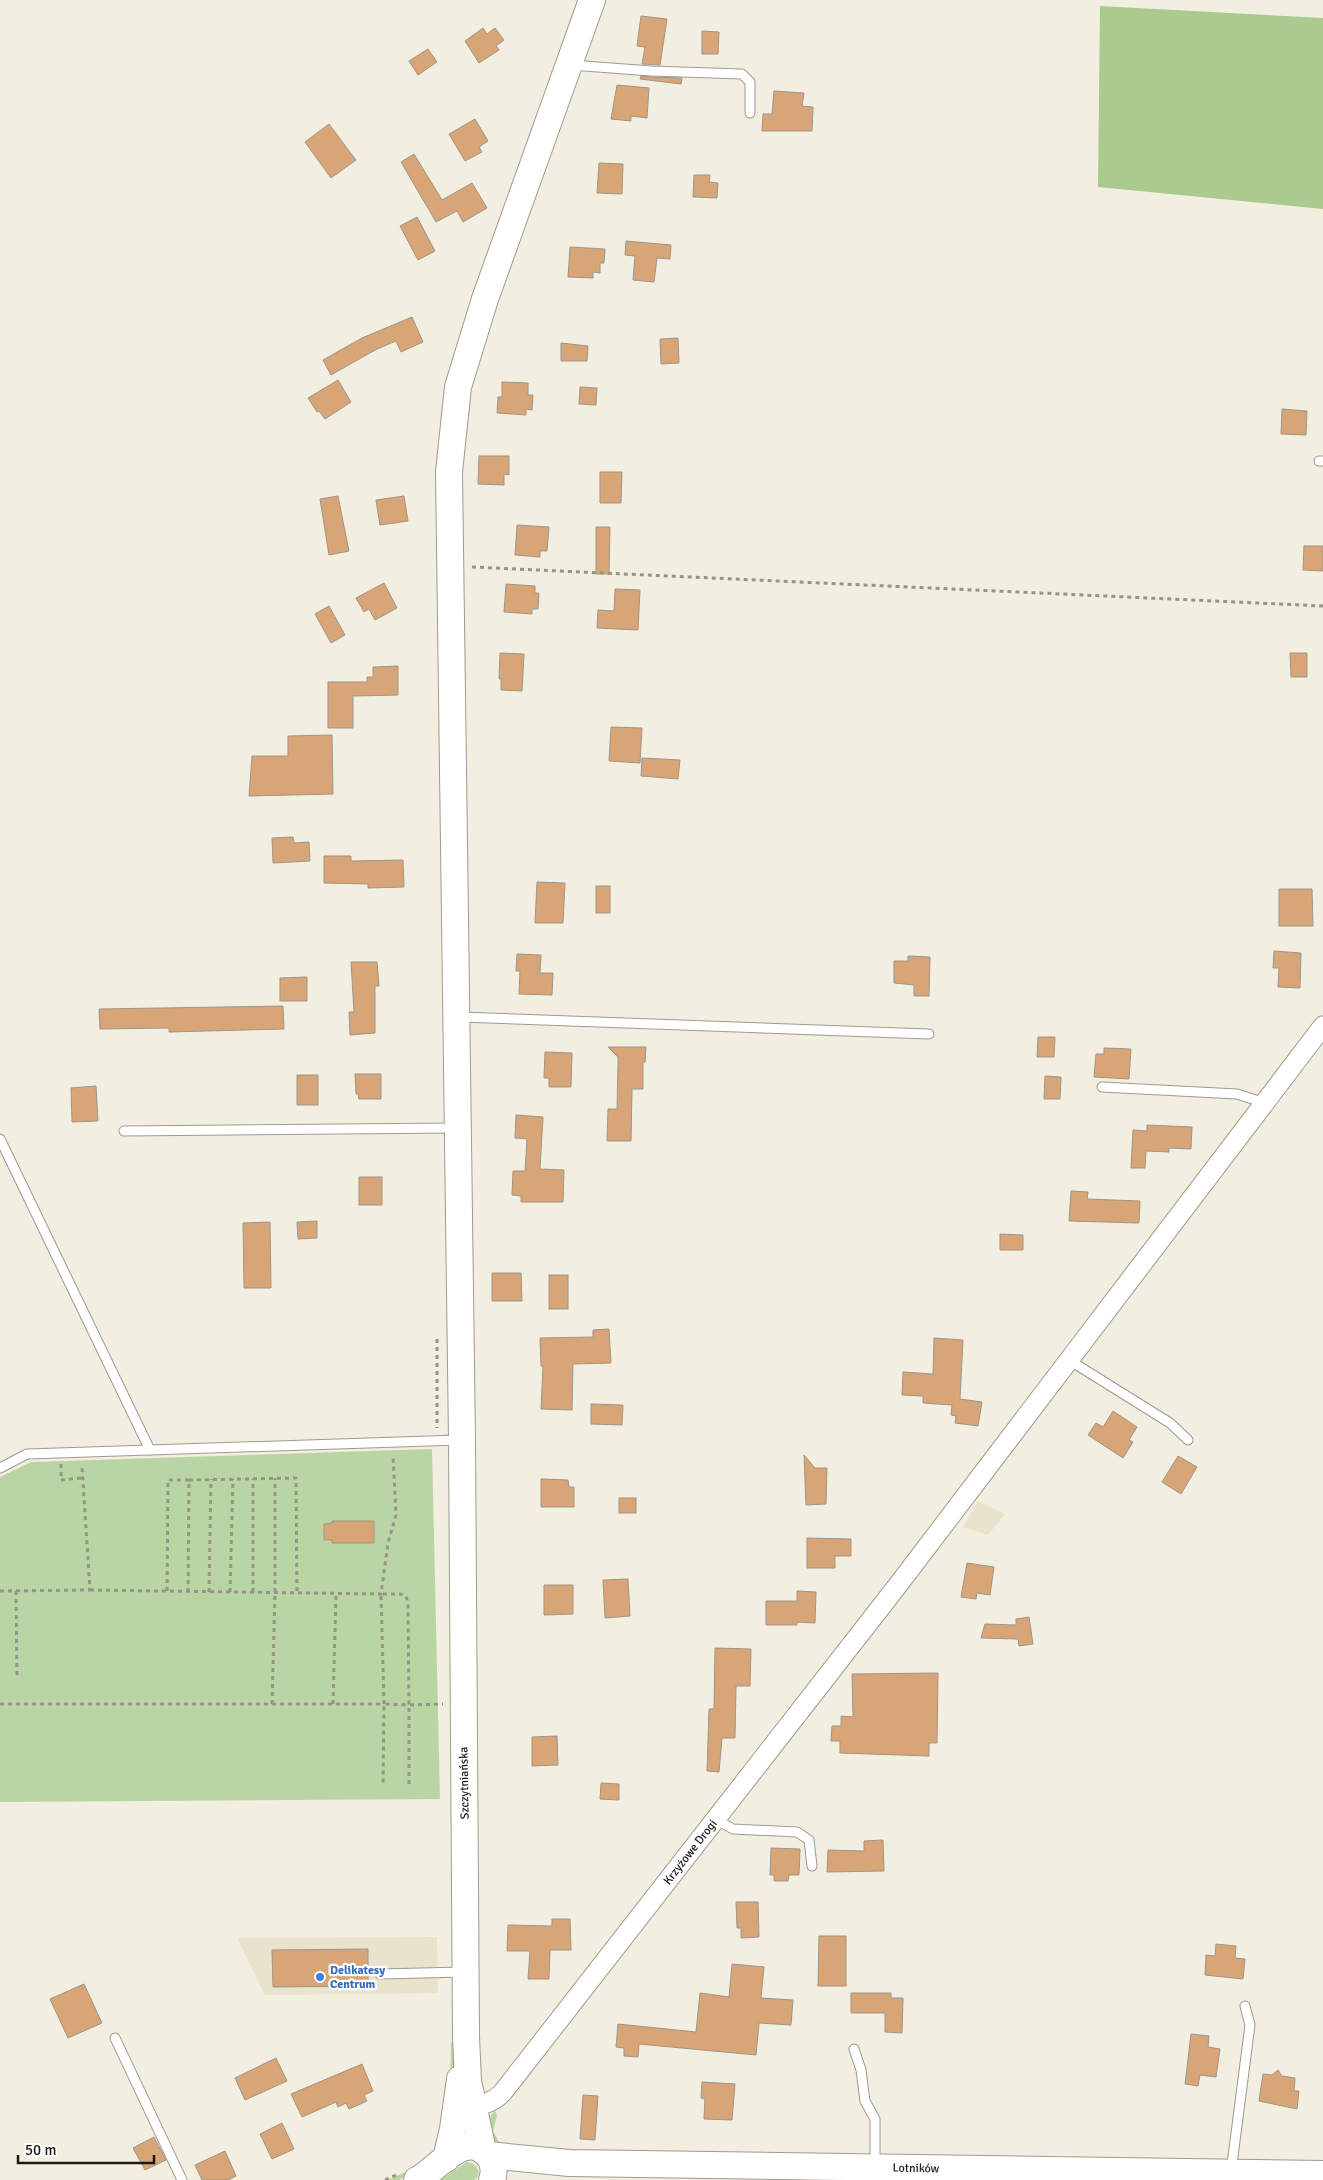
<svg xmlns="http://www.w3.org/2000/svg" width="1323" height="2180" font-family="Signika,sans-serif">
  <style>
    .built { fill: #e9e3cd }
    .green { fill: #bad5a4 }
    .forest { fill: #aaca8f }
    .building { fill: #d8a577; stroke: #a0958b }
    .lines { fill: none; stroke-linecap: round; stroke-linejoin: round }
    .lane-casing { stroke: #9e9b8e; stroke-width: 11 }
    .street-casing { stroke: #9e9b8e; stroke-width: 21 }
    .secondary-casing { stroke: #9e9b8e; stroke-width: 28 }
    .path { stroke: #969389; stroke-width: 3; stroke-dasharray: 4 4; stroke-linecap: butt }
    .lane { stroke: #fff; stroke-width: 9 }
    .street { stroke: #fff; stroke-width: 19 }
    .secondary { stroke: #fff; stroke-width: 26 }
    .shop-dot { fill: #3f7fe0; stroke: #fff; stroke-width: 2 }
    .labels { text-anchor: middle; stroke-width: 4.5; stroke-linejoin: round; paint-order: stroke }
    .street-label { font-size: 12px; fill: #1b1a15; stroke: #fff }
    .shop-label { font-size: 12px; font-weight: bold; fill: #366cbe; stroke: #fff; text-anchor: start }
  </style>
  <rect width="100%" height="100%" fill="#f2eee0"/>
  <!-- built -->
  <g class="built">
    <polygon points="978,1501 1005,1514 988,1535 963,1527"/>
    <polygon points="437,1937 438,1993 265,1995 237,1938"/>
  </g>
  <!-- green -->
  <g class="green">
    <polygon points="432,1449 440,1799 0,1802 0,1477 31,1462"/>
    <path d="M456 2040H457L444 2147 436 2157 419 2169 399 2180H387C403 2173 421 2167 435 2156 450 2143 451 2064 451 2043Z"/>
    <polygon points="495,2110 497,2116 493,2131 503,2149 493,2144 488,2120"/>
    <path d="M467 2162 472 2163C479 2168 481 2173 475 2180H440Z"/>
  </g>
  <!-- forest -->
  <polygon class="forest" points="1100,6 1323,18 1323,209 1098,187"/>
  <!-- building -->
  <g class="building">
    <polygon points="641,16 667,19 660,65 642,64 645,47 637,46"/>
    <polygon points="483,28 487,34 495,28 504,40 496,46 499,50 479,63 465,41"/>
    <polygon points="702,31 719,32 718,54 702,54"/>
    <polygon points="428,49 437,62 418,75 409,61"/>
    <polygon points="641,76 651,77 682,78 681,84 640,79"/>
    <polygon points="617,85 649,88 647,118 631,116 631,121 611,119"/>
    <polygon points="774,91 804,93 802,106 813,107 812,131 762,131 763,114 772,114"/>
    <polygon points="475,119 488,141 479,147 482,152 465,161 449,134"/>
    <polygon points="329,124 356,160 331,178 305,142"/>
    <polygon points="414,154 442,200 472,183 487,208 463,222 457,211 436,222 401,162"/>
    <polygon points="599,163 623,164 622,194 597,193"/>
    <polygon points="694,175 710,175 709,182 718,183 717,198 693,197"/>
    <polygon points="417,217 435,251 418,260 400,226"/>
    <polygon points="626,241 671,245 670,259 657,258 654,282 633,280 635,256 625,255"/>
    <polygon points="570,247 605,249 604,263 600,263 600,273 593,272 593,278 568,277"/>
    <polygon points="412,317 423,342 401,352 396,341 377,349 331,375 323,360 362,338"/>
    <polygon points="678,338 679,363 661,364 660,339"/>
    <polygon points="561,343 588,346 587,361 561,361"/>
    <polygon points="338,380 351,402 325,419 319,411 317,412 308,398"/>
    <polygon points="502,382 528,383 528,395 533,395 532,410 526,409 526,415 497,413 498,397 502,397"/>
    <polygon points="580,387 597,388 596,405 579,404"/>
    <polygon points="1282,409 1307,411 1306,435 1281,434"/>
    <polygon points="479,456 509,456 509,475 504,474 504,485 478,484"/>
    <polygon points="600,472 622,472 621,503 600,503"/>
    <polygon points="338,496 349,551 329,555 320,499"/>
    <polygon points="404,496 408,521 380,525 376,500"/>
    <polygon points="517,525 549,527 547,551 540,551 540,557 515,555"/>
    <polygon points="596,527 610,527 609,574 596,574"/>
    <polygon points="1304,546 1323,546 1323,571 1303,570"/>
    <polygon points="384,583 397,608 375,620 369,609 364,612 356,598"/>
    <polygon points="506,584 535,586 535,593 539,593 538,609 532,609 532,614 504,612"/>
    <polygon points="615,589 640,590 638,630 597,628 598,610 614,611"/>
    <polygon points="329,606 345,635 331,643 315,614"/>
    <polygon points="500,653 524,654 522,691 501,690 501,679 499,679"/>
    <polygon points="1290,653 1307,653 1307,677 1291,677"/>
    <polygon points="398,666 398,695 353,696 353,728 328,728 328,682 367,682 367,677 373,677 373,667"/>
    <polygon points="611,727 642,728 640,763 609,761"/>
    <polygon points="332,735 333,794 249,796 252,756 288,756 288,736"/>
    <polygon points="642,758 680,760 678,779 641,776"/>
    <polygon points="293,837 294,843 309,842 310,861 273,863 272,838"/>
    <polygon points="324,856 351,856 351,861 403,860 404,887 368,888 368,884 324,883"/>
    <polygon points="537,882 565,883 563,923 535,923"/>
    <rect x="596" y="886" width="14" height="27"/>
    <polygon points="1279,889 1312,889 1313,926 1279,926"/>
    <polygon points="1274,951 1301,953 1300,988 1278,987 1279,968 1273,968"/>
    <polygon points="517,954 541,955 540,973 553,973 552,995 519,994 520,971 516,971"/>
    <polygon points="908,956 930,957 929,996 914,996 914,985 894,983 894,961 908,961"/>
    <polygon points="351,962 377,962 379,986 375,986 375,1033 350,1035 349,1012 354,1012"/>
    <polygon points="307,977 307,1001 280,1001 280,978"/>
    <polygon points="283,1006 284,1029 169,1032 169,1028 100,1029 99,1009"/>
    <polygon points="1038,1037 1055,1037 1054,1057 1037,1057"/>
    <polygon points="608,1047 646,1047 645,1062 643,1062 643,1089 632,1089 631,1141 607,1141 608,1109 617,1109 618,1064 618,1057"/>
    <polygon points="1104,1048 1131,1049 1129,1079 1094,1077 1096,1054 1104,1054"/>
    <polygon points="545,1052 572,1053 571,1087 549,1087 549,1078 544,1078"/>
    <polygon points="355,1074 381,1074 381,1099 359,1099 358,1094 356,1094"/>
    <rect x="297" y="1075" width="21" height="30"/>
    <polygon points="1045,1076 1061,1077 1060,1099 1044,1099"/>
    <polygon points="96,1086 98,1121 72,1122 71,1088"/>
    <polygon points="516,1115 543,1117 540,1169 564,1170 563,1202 521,1202 521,1196 512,1195 513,1171 525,1171 527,1139 515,1138"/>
    <polygon points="1147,1125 1192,1127 1191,1149 1169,1148 1169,1152 1146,1151 1145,1168 1131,1168 1133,1130 1147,1131"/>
    <rect x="359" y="1177" width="23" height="28"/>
    <polygon points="1071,1191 1088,1192 1087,1199 1140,1201 1139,1223 1069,1221"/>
    <polygon points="317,1221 317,1238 298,1239 297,1222"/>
    <polygon points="270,1222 271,1288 244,1288 243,1223"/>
    <polygon points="1000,1234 1023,1235 1023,1250 1000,1250"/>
    <polygon points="492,1273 521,1273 522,1301 492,1301"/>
    <rect x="549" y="1275" width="19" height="34"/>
    <polygon points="609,1329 611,1363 573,1364 572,1410 541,1409 543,1366 541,1366 540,1338 593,1337 593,1330"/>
    <polygon points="934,1338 963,1340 960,1399 982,1402 978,1426 955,1423 956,1416 951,1415 952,1405 923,1403 923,1396 902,1395 903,1372 933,1374"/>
    <polygon points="591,1404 623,1405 622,1425 591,1424"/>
    <polygon points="1113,1411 1137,1427 1129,1440 1133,1442 1123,1458 1088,1435 1096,1423 1103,1427"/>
    <polygon points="804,1455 815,1468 827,1468 826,1504 806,1505"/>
    <polygon points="1178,1456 1197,1467 1181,1494 1162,1482"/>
    <polygon points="541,1479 568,1480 569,1487 574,1487 574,1507 541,1507"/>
    <rect x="619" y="1498" width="17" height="15"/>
    <polygon points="332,1521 374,1521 374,1543 332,1543 332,1540 324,1540 324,1524 332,1523"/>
    <polygon points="807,1538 851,1539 851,1556 835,1556 835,1568 807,1568"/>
    <polygon points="967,1563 994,1567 990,1595 977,1593 976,1599 961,1597"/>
    <polygon points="628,1579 630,1616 605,1618 603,1580"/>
    <polygon points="544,1585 573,1585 573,1614 544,1615"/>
    <polygon points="797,1591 816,1592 815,1623 797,1622 797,1625 766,1625 766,1601 797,1601"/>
    <polygon points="1029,1617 1033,1644 1019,1646 1018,1639 981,1638 985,1624 1016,1625 1016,1619"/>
    <polygon points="715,1648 751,1649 750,1686 736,1686 735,1738 722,1738 719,1772 707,1771 709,1709 714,1709"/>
    <polygon points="938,1673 937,1743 929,1743 929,1756 840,1753 840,1741 831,1741 832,1726 841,1726 841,1716 853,1717 852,1674"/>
    <polygon points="557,1736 558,1765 532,1766 532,1737"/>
    <polygon points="601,1783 619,1784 619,1800 600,1799"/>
    <polygon points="883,1840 884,1871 827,1872 828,1850 864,1851 864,1841"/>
    <polygon points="771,1848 800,1849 799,1875 789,1875 788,1881 774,1881 774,1875 770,1875"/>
    <polygon points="736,1902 758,1902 759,1937 741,1938 741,1928 737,1928"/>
    <polygon points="552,1919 570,1919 571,1950 550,1950 549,1979 528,1979 530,1951 507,1951 508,1925 552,1926"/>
    <polygon points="819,1936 846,1936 846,1986 818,1986"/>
    <polygon points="1216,1944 1236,1946 1235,1958 1245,1959 1243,1979 1205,1975 1206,1955 1215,1956"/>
    <polygon points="368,1949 368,1986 273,1987 272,1950"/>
    <polygon points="732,1964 764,1967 761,1998 793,2000 791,2025 759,2023 756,2055 639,2044 638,2057 624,2056 624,2048 616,2047 618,2024 696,2032 700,1993 729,1997"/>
    <polygon points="84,1984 102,2023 68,2038 50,1999"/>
    <polygon points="851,1993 891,1993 891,1998 903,1998 902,2033 885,2032 885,2013 851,2013"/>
    <polygon points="1191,2034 1209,2036 1208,2047 1220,2049 1216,2077 1200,2075 1198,2086 1185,2084"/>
    <polygon points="276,2058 287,2081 245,2100 235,2078"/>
    <polygon points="362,2064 373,2091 364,2095 367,2101 349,2109 346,2103 338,2107 336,2102 302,2117 291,2094"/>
    <polygon points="1278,2070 1282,2076 1295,2078 1294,2091 1299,2091 1297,2109 1259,2101 1263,2074 1272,2075"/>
    <polygon points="702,2082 735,2084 732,2120 704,2119 705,2099 701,2098"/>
    <polygon points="583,2095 598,2096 595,2140 580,2139"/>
    <polygon points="282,2123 294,2149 272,2159 260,2134"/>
    <polygon points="154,2137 166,2160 145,2170 133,2148"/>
    <polygon points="225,2151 236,2176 228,2180 202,2180 195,2165"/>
  </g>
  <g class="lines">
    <defs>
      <g id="lane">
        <polyline points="571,65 651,71 742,74 750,82 750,113"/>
        <polyline points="1319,461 1323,461"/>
        <polyline points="459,1017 929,1034"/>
        <polyline points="1102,1087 1237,1094 1265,1103"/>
        <polyline points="124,1131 455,1128"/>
        <polyline points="0,1139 150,1450"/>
        <polyline points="1069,1360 1170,1423 1188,1440"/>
        <polyline points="0,1468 27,1454 459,1440"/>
        <polyline points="715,1819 733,1829 797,1832 809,1840 812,1866"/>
        <polyline points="380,1974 463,1972"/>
        <polyline points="115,2038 182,2180"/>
        <polyline points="854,2049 861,2070 865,2101 875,2119 875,2165"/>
        <polyline points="1231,2172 1250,2025 1245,2006"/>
      </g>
      <path id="street" d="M463 2106C477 2108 493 2103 503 2092L898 1585 1323 1026"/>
      <g id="secondary">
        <polyline points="483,2151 468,2081 466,2036 462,1440 449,472 458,387 485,299 592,0"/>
        <polyline points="488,2155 569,2163 1323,2174"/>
        <polyline points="446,2159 453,2129 460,2079"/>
        <path d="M417 2180C437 2170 464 2130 487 2154 494 2161 495 2171 492 2180"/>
      </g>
    </defs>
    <!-- lane casing -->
    <use href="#lane" class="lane-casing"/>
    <!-- street casing -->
    <use href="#street" class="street-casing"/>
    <!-- secondary casing -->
    <use href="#secondary" class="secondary-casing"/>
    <!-- path -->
    <g class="path">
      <polyline points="472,567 1323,606"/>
      <polyline points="437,1339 437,1428"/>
      <polyline points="61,1464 61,1480 82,1478"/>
      <polyline points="90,1590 381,1594 388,1543 396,1515 393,1455"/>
      <polyline points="0,1591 90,1590 82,1466"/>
      <polyline points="16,1591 17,1679"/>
      <polyline points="167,1591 168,1480 189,1480"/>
      <polyline points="188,1592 189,1480 296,1478 297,1593"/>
      <polyline points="209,1592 211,1479"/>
      <polyline points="230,1592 233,1479"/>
      <polyline points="253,1592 253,1479"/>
      <polyline points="0,1704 384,1704 381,1594 400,1594 406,1596 408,1604 409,1705 384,1704 383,1785"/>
      <polyline points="272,1704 275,1593 275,1478"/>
      <polyline points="333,1704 336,1594"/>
      <polyline points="409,1784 409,1705 443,1704"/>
      <polyline points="385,2180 396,2175"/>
    </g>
    <!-- lane -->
    <use href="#lane" class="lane"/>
    <!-- street -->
    <use href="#street" class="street"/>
    <!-- secondary -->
    <use href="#secondary" class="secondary"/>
  </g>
  <!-- markers -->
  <circle class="shop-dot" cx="320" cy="1977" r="5"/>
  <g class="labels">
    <!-- street labels -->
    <g class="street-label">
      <text transform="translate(464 1783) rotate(-91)" y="4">Szczytniańska</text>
      <text transform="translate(690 1852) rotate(-52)" y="4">Krzyżowe Drogi</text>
      <text transform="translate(916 2168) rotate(1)" y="4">Lotników</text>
    </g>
    <!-- shop labels -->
    <g class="shop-label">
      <text x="330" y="1974">Delikatesy<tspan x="330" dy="14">Centrum</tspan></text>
    </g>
  </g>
  <!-- scale -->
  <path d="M18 2155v8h136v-8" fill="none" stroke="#1b1a15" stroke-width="2.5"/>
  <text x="25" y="2155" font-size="15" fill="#1b1a15" stroke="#ffffff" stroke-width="4" paint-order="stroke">50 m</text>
</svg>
